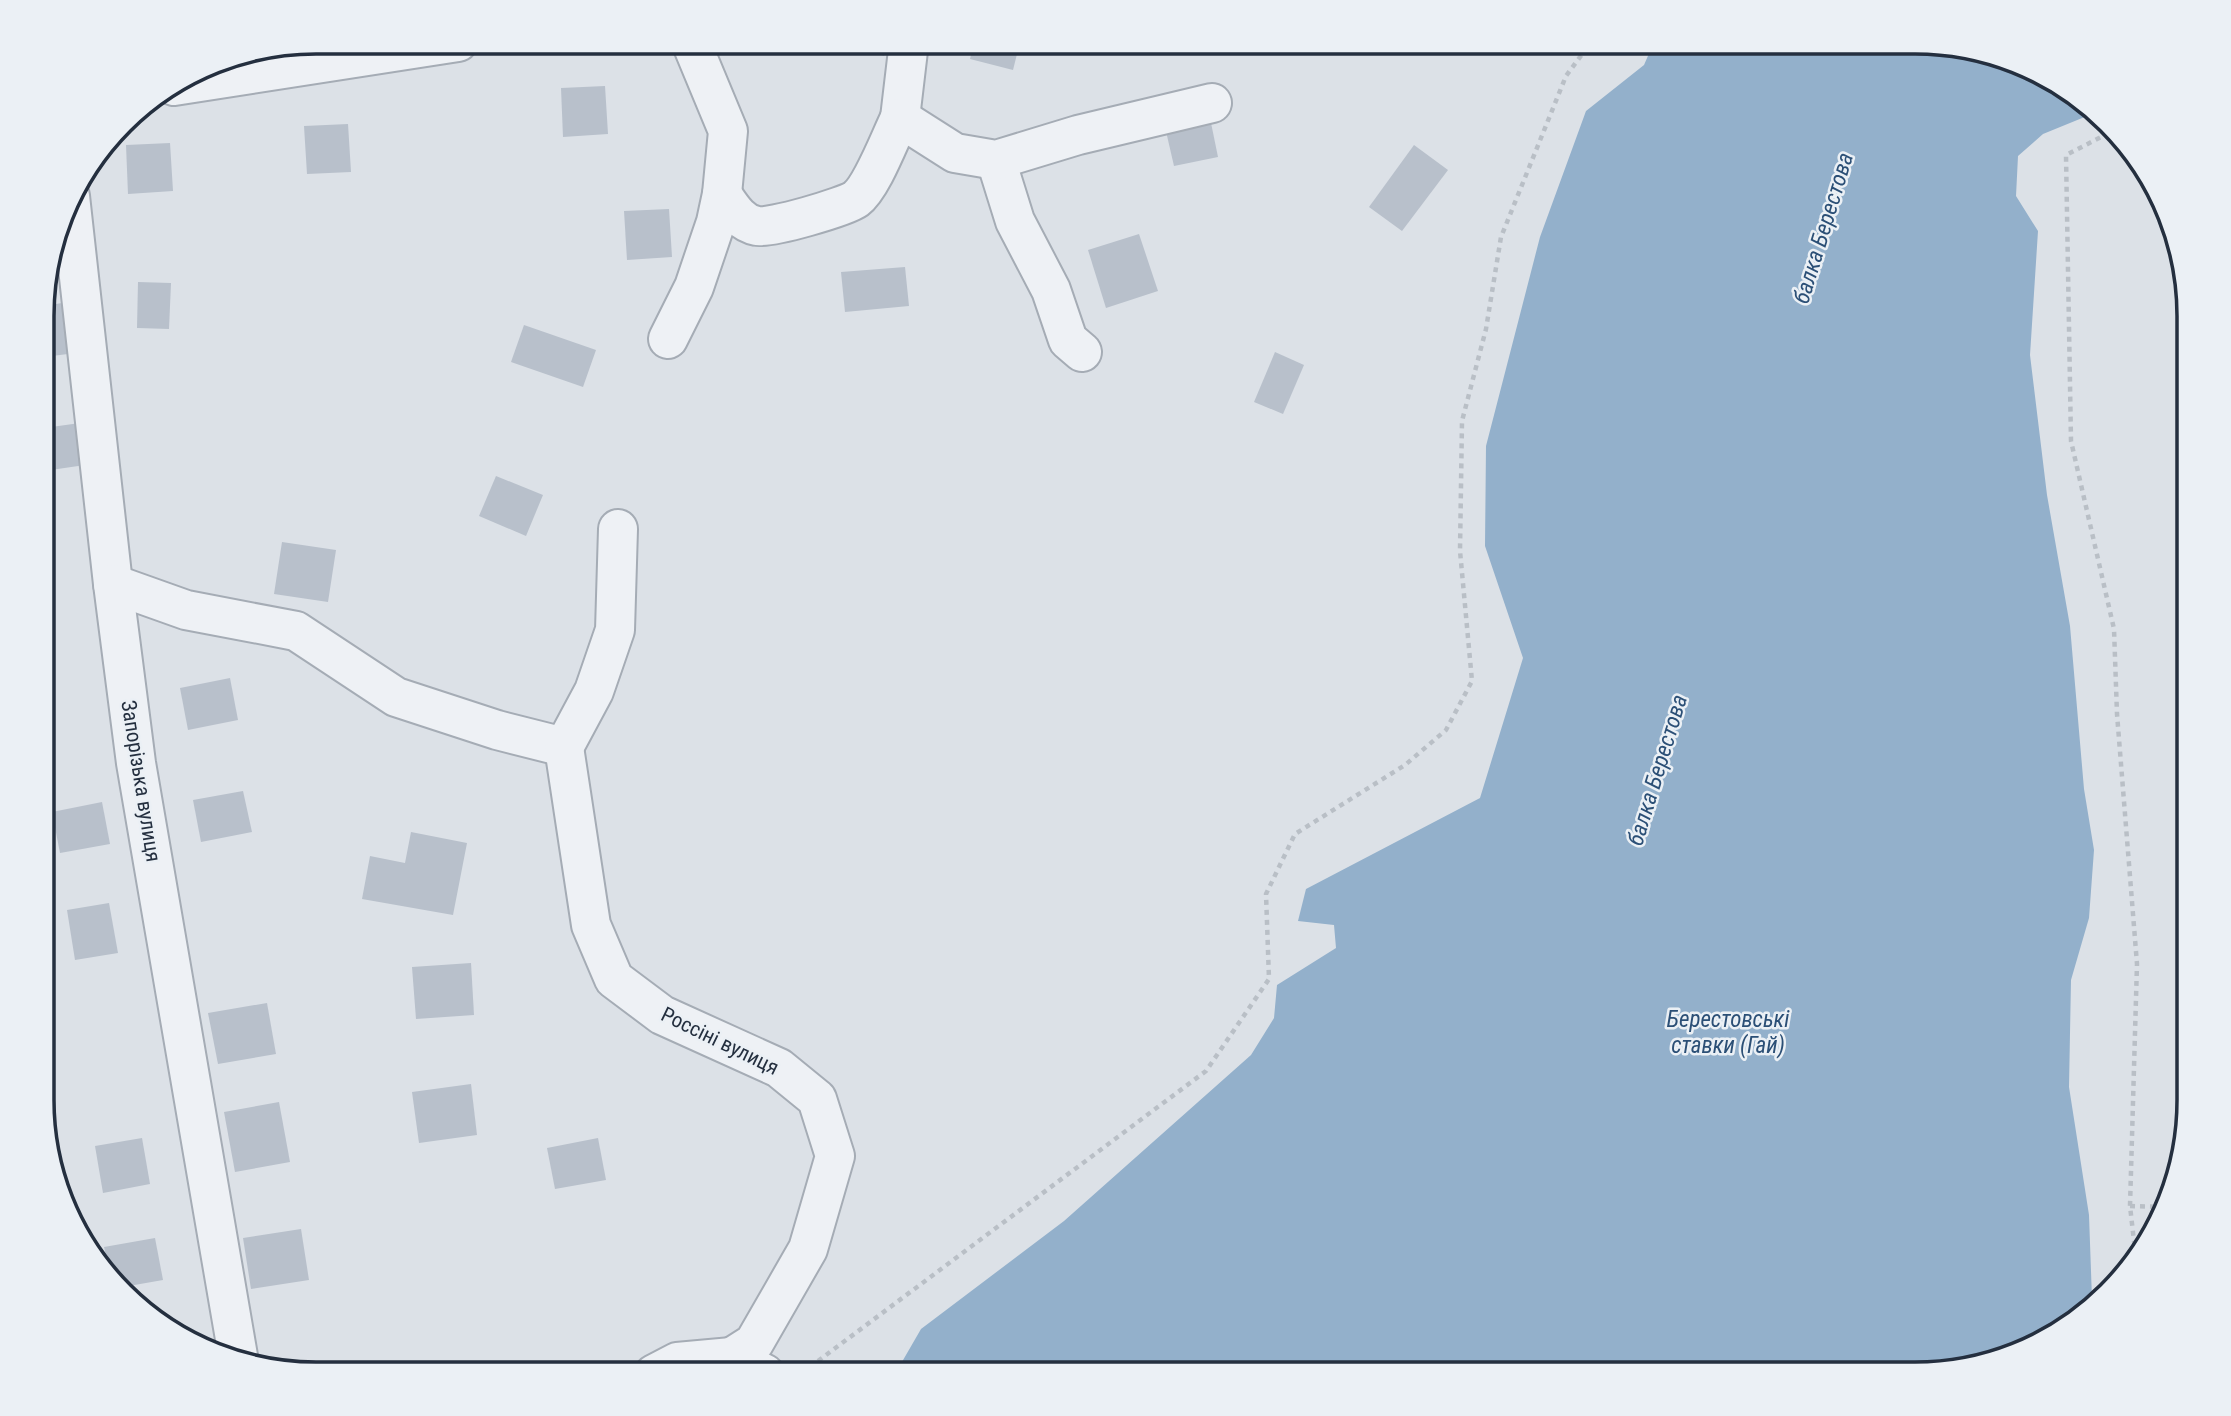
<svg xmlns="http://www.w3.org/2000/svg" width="2231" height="1416" font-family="'Roboto Condensed',sans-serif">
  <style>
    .water { fill: #93b0cb }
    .building { fill: #b8c0cb }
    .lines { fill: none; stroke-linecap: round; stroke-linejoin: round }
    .street-casing { stroke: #a5acb5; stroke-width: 42 }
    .path { stroke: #b9bfc6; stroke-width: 4.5; stroke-dasharray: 5 5; stroke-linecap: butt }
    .street { stroke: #eef1f5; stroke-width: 38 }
    .labels { text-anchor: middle; stroke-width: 5; stroke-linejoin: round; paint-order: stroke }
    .street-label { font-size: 21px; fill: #242f3f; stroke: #ebf0f5 }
    .water-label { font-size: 23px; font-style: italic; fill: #2b4f76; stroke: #ebf0f5 }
    .rim { fill: none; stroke: #242f3f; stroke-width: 3.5 }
  </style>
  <rect width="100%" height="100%" fill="#dce1e7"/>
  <!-- water -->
  <polygon class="water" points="1654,42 1916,42 1986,51 2067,88 2092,114 2043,134 2018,156 2016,196 2038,231 2030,355 2047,495 2070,626 2084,789 2094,850 2089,918 2071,980 2069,1087 2089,1215 2092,1299 2052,1338 1933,1373 895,1374 921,1329 1064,1221 1251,1055 1274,1018 1277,985 1336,948 1334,925 1298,921 1306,889 1480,798 1523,658 1485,546 1486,446 1540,237 1586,111 1644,65"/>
  <!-- building -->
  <g class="building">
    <polygon points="853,42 889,42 884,56 852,45"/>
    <polygon points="974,42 1020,42 1013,70 970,59"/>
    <polygon points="605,86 608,134 563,137 561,88"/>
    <polygon points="1210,118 1218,157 1174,166 1165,127"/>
    <polygon points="348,124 351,172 307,174 304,126"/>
    <polygon points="170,143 173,191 128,194 126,145"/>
    <polygon points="1414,145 1448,170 1402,231 1369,207"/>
    <polygon points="669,209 672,257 627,260 624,211"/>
    <polygon points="1139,234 1158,291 1106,308 1088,250"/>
    <polygon points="905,267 909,306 845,312 841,272"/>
    <polygon points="138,282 171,283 169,329 137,328"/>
    <polygon points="62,303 68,354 44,357 44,306"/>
    <polygon points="524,325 596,350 583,387 511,362"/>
    <polygon points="1275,352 1304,365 1283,414 1254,402"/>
    <polygon points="80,423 85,465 44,471 44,428"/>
    <polygon points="496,476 543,495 526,536 479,516"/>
    <polygon points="282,542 336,550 328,602 274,594"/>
    <polygon points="230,678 238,720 188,730 180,688"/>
    <polygon points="243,791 252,832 201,842 193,800"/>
    <polygon points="102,802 110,844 60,853 52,812"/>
    <polygon points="411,832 467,843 453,915 362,899 370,856 405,863"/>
    <polygon points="109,903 118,953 75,960 67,910"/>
    <polygon points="471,963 474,1015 416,1019 412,967"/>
    <polygon points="267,1003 276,1054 218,1064 208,1013"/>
    <polygon points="471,1084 477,1135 419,1143 412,1092"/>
    <polygon points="279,1102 290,1162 235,1172 224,1112"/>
    <polygon points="142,1138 150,1184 103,1193 95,1146"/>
    <polygon points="598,1138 606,1180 555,1189 547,1148"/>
    <polygon points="301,1229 309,1280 251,1289 243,1238"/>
    <polygon points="155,1238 163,1280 123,1287 110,1274 104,1247"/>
  </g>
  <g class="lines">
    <defs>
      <g id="street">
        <polyline points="174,86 458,42"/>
        <polyline points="900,118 909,42"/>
        <polyline points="996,160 1015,221 1051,290 1068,340 1082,352"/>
        <path d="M722 194C731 207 740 223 757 226 769 229 845 207 856 199 872 187 890 138 900 118L955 153 996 160 1078 135 1212 103"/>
        <polyline points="70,196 113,584 136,763 239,1362"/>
        <polyline points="668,339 694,287 716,222 722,194 728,131 691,42"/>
        <polyline points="113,584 186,610 296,631 396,697 497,730 564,747 594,691 615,630 618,529"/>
        <polyline points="564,747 591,925 614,979 662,1015 779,1068 817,1099 835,1156 808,1249 754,1343 732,1357"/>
        <polyline points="654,1374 677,1362 732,1357 765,1374"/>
      </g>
    </defs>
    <!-- street casing -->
    <use href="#street" class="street-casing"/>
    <!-- path -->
    <g class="path">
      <polyline points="2109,133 2066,155 2071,441 2114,629 2117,714 2137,964 2130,1206 2136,1259"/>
      <polyline points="2130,1206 2165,1207"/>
      <polyline points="802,1373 1206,1071 1269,979 1266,894 1295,834 1405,765 1446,730 1472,681 1460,551 1462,421 1486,329 1501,237 1566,76 1591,42"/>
    </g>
    <!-- street -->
    <use href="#street" class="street"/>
  </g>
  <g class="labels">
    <!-- street labels -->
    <g class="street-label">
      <text transform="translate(141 781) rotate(81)" y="7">Запорізька вулиця</text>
      <text transform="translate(720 1041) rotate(26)" y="7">Россіні вулиця</text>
    </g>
    <!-- water labels -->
    <g class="water-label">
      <text transform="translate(1823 228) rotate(-73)" y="8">балка Берестова</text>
      <text transform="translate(1657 770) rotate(-73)" y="8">балка Берестова</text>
      <text x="1728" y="1027">Берестовські<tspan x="1728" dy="26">ставки (Гай)</tspan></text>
    </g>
  </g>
  <!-- crop -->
  <path d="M0 0H2231V1416H0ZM316 54H1915A262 262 0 0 1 2177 316V1100A262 262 0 0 1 1915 1362H316A262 262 0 0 1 54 1100V316A262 262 0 0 1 316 54Z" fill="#ebf0f5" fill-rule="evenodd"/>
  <path class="rim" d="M316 54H1915A262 262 0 0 1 2177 316V1100A262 262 0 0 1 1915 1362H316A262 262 0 0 1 54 1100V316A262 262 0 0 1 316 54Z"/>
</svg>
